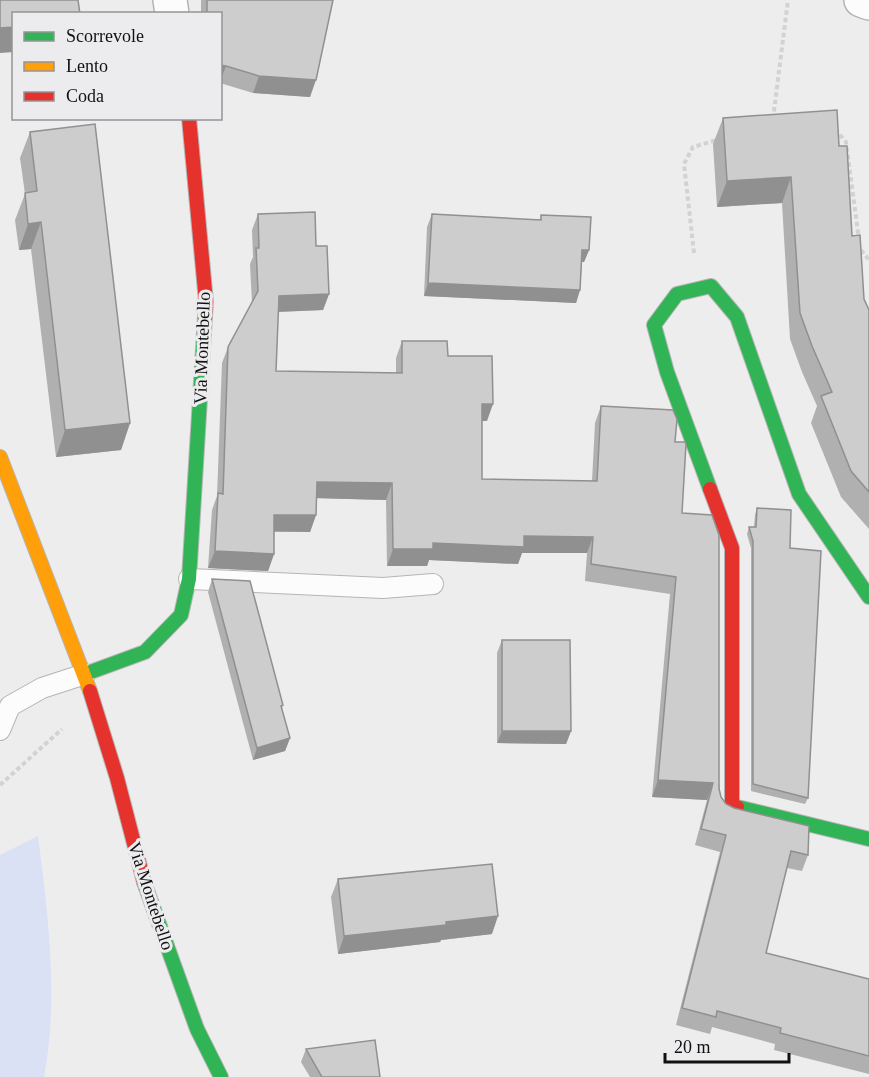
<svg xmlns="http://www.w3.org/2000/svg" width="869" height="1077" font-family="Georgia,serif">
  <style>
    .green { fill: #dae1f4 }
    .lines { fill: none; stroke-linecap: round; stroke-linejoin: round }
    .lane-casing { stroke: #b5b5b5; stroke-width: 22 }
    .street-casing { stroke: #b5b5b5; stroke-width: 36 }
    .fast-casing { stroke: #b5b5b5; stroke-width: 16 }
    .slow-casing { stroke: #b5b5b5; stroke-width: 16 }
    .jam-casing { stroke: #b5b5b5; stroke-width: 16 }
    .path { stroke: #d2d2d3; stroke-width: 4; stroke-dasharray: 4.5 3; stroke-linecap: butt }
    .lane { stroke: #fcfcfc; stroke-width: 20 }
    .street { stroke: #fcfcfc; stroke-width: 33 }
    .fast { stroke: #30b455; stroke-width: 14 }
    .slow { stroke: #ff9f0a; stroke-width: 14 }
    .jam { stroke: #e5322d; stroke-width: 14 }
    .wall { fill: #b0b0b0 }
    .shaded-wall { fill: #909090 }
    .building { fill: #cdcdcd; stroke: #909090; stroke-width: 1.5 }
    .labels { text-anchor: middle; stroke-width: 6; stroke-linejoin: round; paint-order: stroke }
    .street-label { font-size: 18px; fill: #111112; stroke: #ececee }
  </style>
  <rect width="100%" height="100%" fill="#ededed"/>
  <!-- green -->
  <path class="green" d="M38 836C48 915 59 998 44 1077H0V855Z"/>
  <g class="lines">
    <defs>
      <g id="lane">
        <polyline points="189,579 383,588 433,584"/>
        <polyline points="0,730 10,706 42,688 85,674"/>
      </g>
      <g id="street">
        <polyline points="170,0 172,14"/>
        <polyline points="861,0 869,3"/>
      </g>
      <g id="fast">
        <polyline points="710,489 667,372 654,325 677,294 711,286 737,317 799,494 869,597"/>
        <polyline points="85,674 145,652 181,615 189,579 205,316"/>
        <polyline points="737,807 869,839"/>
        <polyline points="144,882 197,1029 221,1077"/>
      </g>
      <polyline id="slow" points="0,457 90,691"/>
      <g id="jam">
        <polyline points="189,118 206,302 205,316"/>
        <polyline points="710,489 732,548 732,806 737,807"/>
        <polyline points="90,691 117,778 144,882"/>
      </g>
    </defs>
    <!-- lane casing -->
    <use href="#lane" class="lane-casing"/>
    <!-- street casing -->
    <use href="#street" class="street-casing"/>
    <!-- fast casing -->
    <use href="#fast" class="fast-casing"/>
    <!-- slow casing -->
    <use href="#slow" class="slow-casing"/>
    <!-- jam casing -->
    <use href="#jam" class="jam-casing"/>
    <!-- path -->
    <g class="path">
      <polyline points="773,119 788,0"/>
      <polyline points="835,129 846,142 859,240"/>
      <polyline points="861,250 869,260"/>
      <polyline points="694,253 684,164 693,147 717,140"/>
      <polyline points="0,785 62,729"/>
    </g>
    <!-- lane -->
    <use href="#lane" class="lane"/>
    <!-- street -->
    <use href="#street" class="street"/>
    <!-- fast -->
    <use href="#fast" class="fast"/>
    <!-- slow -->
    <use href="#slow" class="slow"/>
    <!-- jam -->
    <use href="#jam" class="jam"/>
  </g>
  <!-- wall -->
  <g class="wall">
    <polygon points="201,0 333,0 310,97 253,93 220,83 220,14 201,14"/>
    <polygon points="723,118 839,146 852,236 864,299 869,310 869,529 841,497 811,423 817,406 802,372 790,339 782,203 717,207 713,144"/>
    <polygon points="30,132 130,423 121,450 56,457 31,249 19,250 15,220 25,194 20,158"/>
    <polygon points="258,214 316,246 329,294 323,310 278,312 276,371 396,373 396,358 402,341 448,356 487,421 482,421 482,479 592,481 595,423 601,406 675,442 682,513 721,797 726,804 808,855 802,871 787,868 766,953 869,979 869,1074 774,1050 775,1044 712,1027 710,1034 676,1025 720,852 695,845 707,800 652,797 670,594 585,581 587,553 522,553 518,564 429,560 427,566 387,566 386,500 317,498 316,515 310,532 274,532 274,554 268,571 208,568 212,510 217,496 222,363 228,347 252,303 250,264 253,257 252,230"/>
    <polygon points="432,214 540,220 541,215 589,250 584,262 582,262 580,290 576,303 424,296 427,227"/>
    <polygon points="757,508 790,548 808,798 805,804 751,791 751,548 747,534 749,527 754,527 755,515"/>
    <polygon points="212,579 283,705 282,708 290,738 285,751 253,760 208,592"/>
    <polygon points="502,640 571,731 566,744 497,743 497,653"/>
    <polygon points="338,879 492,934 441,940 440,942 338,954 331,897"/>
    <polygon points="306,1049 380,1077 310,1077 301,1062"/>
  </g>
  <!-- shaded-wall -->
  <g class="shaded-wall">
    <polygon points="14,27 14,52 0,53 0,28"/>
    <polygon points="220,65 226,66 220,82"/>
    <polygon points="259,76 316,80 310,97 253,93"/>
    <polygon points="791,177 782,203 717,207 727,181"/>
    <polygon points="41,222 31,249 19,250 28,224"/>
    <polygon points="582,250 589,250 584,262 578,262"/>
    <polygon points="428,283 580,290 576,303 424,296"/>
    <polygon points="329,294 323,310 273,312 279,296"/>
    <polygon points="482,404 493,404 487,421 476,421"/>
    <polygon points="130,423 121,450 56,457 65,430"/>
    <polygon points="317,482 392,483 386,500 311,498"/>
    <polygon points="274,515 316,515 310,532 268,531"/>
    <polygon points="524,536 593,537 587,553 522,553 518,564 429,560 427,566 387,566 393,549 433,543"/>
    <polygon points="215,551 274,554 268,571 208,568"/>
    <polygon points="502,731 571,731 566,744 497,743"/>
    <polygon points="290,738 285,751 253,760 257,748"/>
    <polygon points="658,780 713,783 707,800 652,797"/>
    <polygon points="498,916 492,934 441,940 440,942 338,954 344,936 446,922"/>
  </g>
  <!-- building -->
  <g class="building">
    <polygon points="0,0 78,0 80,14 14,14 14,27 0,28"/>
    <polygon points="207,0 333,0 316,80 259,76 226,66 220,65 220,14 207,14"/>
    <polygon points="837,110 839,146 847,146 852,236 860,235 864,299 869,310 869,492 851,471 821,396 832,392 812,346 800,313 791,177 727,181 723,118"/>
    <polygon points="95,124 130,423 65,430 41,222 28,224 25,193 37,191 30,132"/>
    <polygon points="315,212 316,246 327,246 329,294 279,296 276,371 402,373 402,341 447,341 448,356 492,356 493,404 482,404 482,479 597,481 601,406 673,410 677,419 675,442 685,442 686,444 682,513 712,515 719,535 719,789 721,797 726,804 734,808 809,826 808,855 791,851 766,953 869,979 869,1056 780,1033 781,1028 717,1011 716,1017 682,1008 726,835 701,829 713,783 658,780 676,577 591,564 593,537 524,536 524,547 433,543 433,549 393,549 392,483 317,482 316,515 274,515 274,554 215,551 218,493 223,494 228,347 258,291 256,248 259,248 258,214"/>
    <polygon points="432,214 541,220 541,215 591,217 589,250 582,250 580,290 428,283"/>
    <polygon points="757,508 791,510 790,548 821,551 808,798 753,784 753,541 749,527 756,527"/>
    <polygon points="212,579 250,581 283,705 281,706 290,738 257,748"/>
    <polygon points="502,640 570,640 571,731 502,731"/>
    <polygon points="492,864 498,916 446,922 446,925 344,936 338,879"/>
    <polygon points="375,1040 380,1077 322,1077 306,1049"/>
  </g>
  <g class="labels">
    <!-- street labels -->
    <g class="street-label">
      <text transform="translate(202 348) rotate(-88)" y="6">Via Montebello</text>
      <text transform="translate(151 896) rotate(72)" y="6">Via Montebello</text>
    </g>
  </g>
  <!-- legend -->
  <rect x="12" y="12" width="210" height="108" fill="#ececee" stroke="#949496" stroke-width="1.5"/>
  <rect x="24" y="32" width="30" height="9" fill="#30b455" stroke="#949496" stroke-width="1.5"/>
  <text x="66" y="42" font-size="18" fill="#111112">Scorrevole</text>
  <rect x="24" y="62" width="30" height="9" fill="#ff9f0a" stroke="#949496" stroke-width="1.5"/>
  <text x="66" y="72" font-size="18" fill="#111112">Lento</text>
  <rect x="24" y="92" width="30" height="9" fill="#e5322d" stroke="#949496" stroke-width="1.5"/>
  <text x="66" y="102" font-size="18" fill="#111112">Coda</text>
  <!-- scale -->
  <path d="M665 1053v9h124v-9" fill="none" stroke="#111112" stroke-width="3"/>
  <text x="674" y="1053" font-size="18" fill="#111112" stroke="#ececee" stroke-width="4.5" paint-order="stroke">20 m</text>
</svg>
